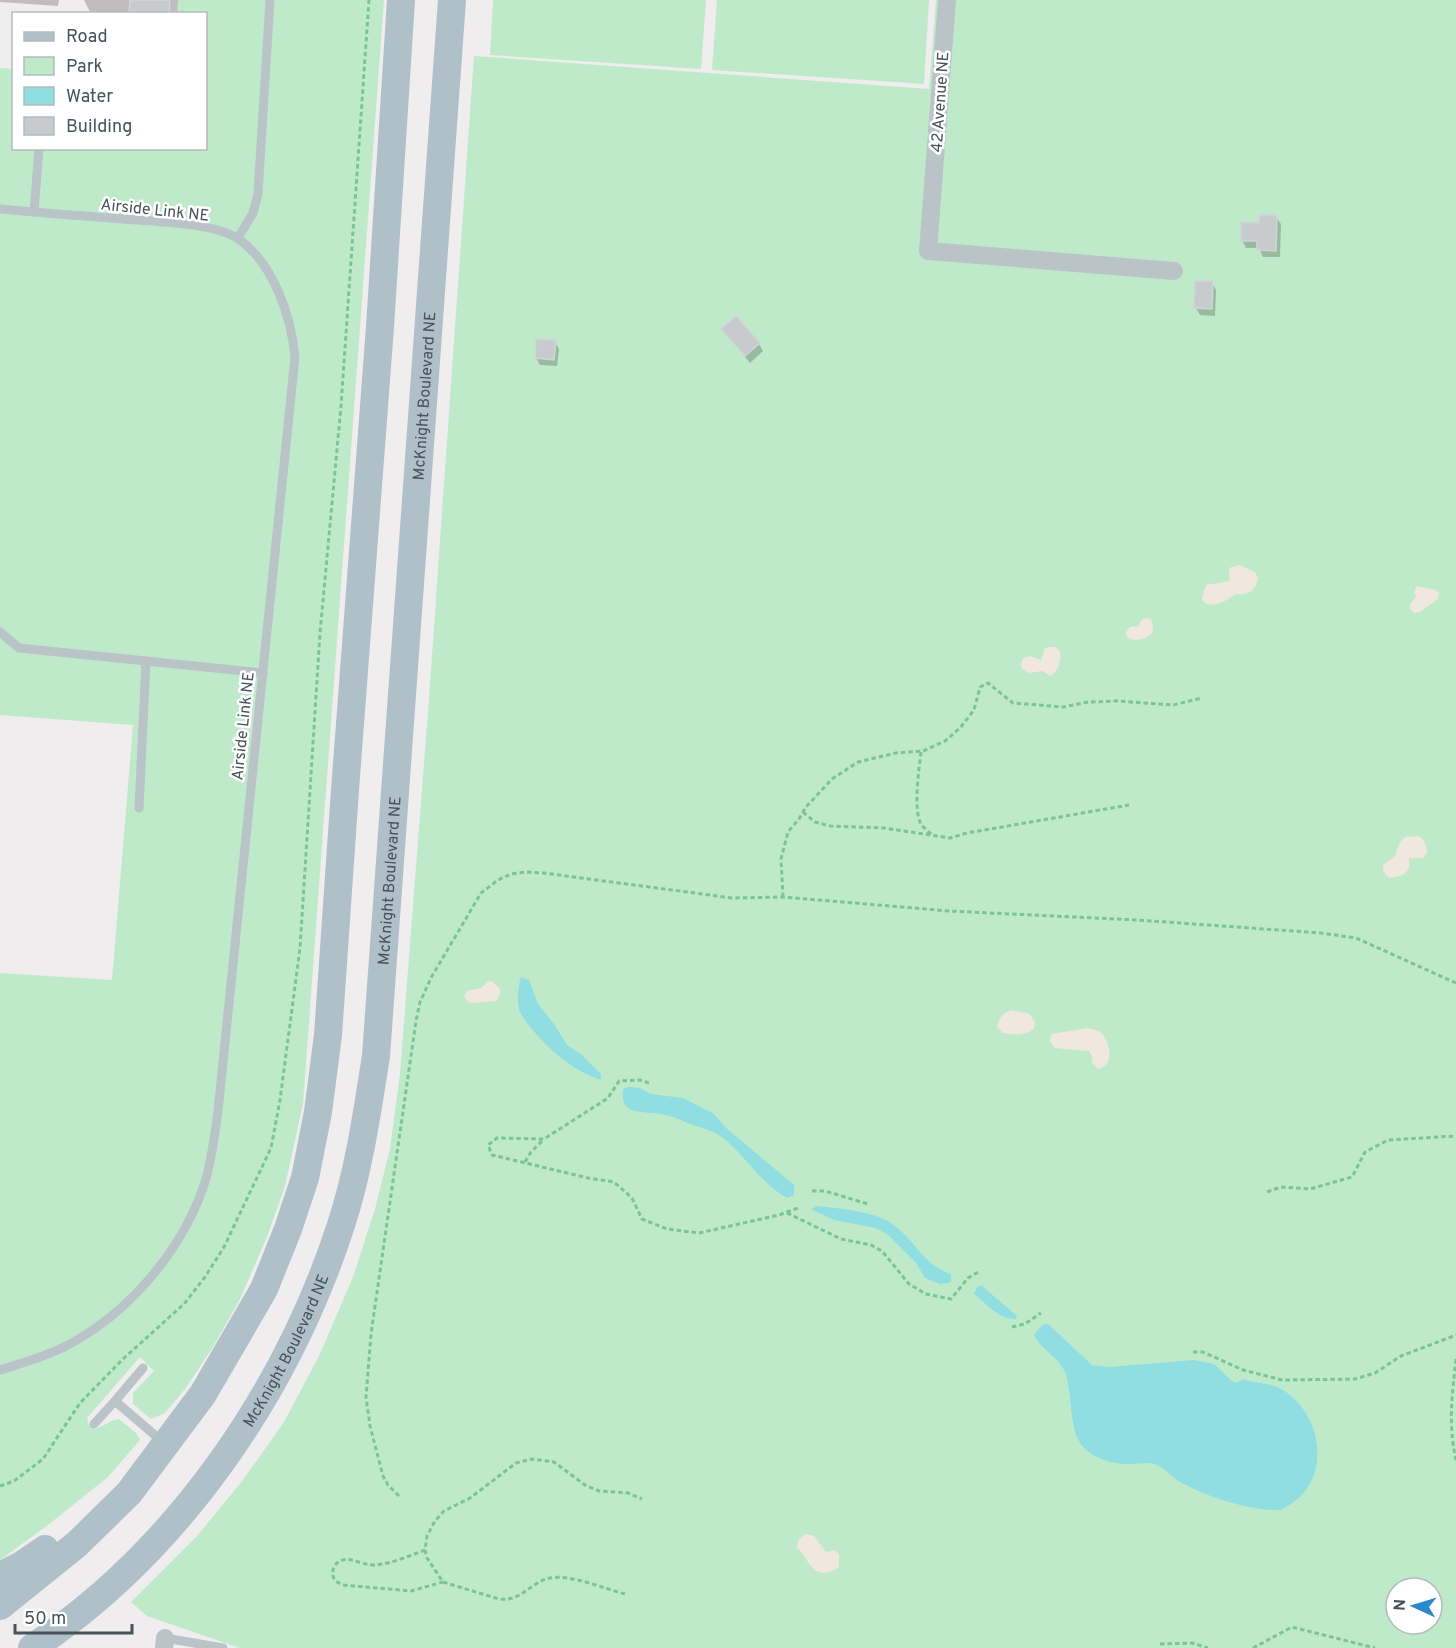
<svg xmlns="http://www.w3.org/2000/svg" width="1456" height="1648" font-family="Overpass,sans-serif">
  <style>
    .green { fill: #bfeac9; fill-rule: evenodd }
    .sand { fill: #f0e8df }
    .water { fill: #90dde2 }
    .shadow { fill: #0003 }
    .building { fill: #c7cbce; stroke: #d2d4d8; stroke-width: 1.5 }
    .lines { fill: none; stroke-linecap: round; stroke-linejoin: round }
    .path { stroke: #7bc495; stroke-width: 3; stroke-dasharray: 4.5 3; stroke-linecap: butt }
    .lane { stroke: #bac3c8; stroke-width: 9 }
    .street { stroke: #bac3c8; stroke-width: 18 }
    .primary { stroke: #afc0c9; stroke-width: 28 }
    .labels { text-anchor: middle; stroke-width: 5; stroke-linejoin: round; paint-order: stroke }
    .street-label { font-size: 16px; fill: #475358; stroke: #fff }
  </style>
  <rect width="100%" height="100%" fill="#efeded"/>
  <!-- green -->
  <g class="green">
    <path d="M178 0H384L303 1104 285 1186 267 1237 240 1299 213 1347 185 1389 165 1413 151 1419 133 1404V1393L154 1371 140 1357 87 1418 89 1425 94 1429C104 1427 109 1420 119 1419L136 1433 140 1440 108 1477 48 1525 0 1560V973L112 980 133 725 0 715V68L13 69 14 148H206V14L177 13Z"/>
    <polygon points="493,0 706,0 701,69 490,55"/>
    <polygon points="717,0 929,0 924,84 712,70"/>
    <path d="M936 0H1456V1648H240L147 1616 131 1602 197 1536 243 1480 284 1422 319 1356 353 1277 375 1209 390 1149 400 1074 429 698 474 56 929 89ZM1396 1588H1432V1624H1396Z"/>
  </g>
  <!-- sand -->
  <g class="sand">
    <path d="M1239 565 1255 572 1258 578C1255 592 1249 595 1235 594 1227 600 1216 608 1205 603L1202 598 1206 585 1230 581 1229 568Z"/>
    <polygon points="1417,586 1436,590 1439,593 1438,599 1420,612 1415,613 1410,609 1410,604 1416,597 1414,592"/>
    <path d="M1145 618 1151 619 1153 626 1152 633C1146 639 1134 643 1127 637L1126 632 1130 627 1139 626 1141 621Z"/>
    <path d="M1050 647H1056L1060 652C1061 661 1059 670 1051 676L1042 671 1029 673 1022 669 1021 664 1023 658 1030 656 1041 660 1045 648Z"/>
    <path d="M1418 836C1426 840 1426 845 1427 853L1423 858H1409C1409 861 1410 864 1409 867 1407 876 1395 877 1389 878L1383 871V865L1395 856 1400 842 1405 837Z"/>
    <polygon points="488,981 493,982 500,989 500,994 496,1001 470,1003 464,997 467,991 481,988"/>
    <path d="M1011 1010 1030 1014 1035 1022 1034 1029C1024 1036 1014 1035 1003 1033L997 1027C999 1018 1002 1014 1011 1010Z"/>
    <path d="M1089 1028C1094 1030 1100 1030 1103 1035 1111 1047 1114 1065 1098 1069L1092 1062V1056L1089 1051 1055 1048 1050 1042 1051 1034Z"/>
    <path d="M805 1534 814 1536 826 1552 834 1550 839 1554V1567C823 1577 815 1574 806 1559 804 1554 800 1552 797 1547L799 1539Z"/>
  </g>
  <!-- water -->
  <g class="water">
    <path d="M521 977 529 980 538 1004 554 1024 567 1045 582 1055 601 1074V1080C572 1070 551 1052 531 1028 527 1023 521 1016 519 1009 517 998 518 986 521 977Z"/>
    <path d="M629 1087 640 1088 651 1094 683 1098 714 1114 725 1127 794 1185V1195L787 1198C761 1184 746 1156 723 1138 715 1131 702 1128 693 1125 683 1121 672 1116 662 1114 644 1111 619 1117 623 1089Z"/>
    <path d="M817 1206C841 1209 870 1210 891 1223 915 1239 921 1264 951 1274V1281L949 1283 940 1284 925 1278 916 1263 888 1235 876 1228 834 1220 811 1209Z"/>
    <path d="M978 1286H982L1017 1316 1016 1319C999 1320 987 1304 974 1294Z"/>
    <path d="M1048 1324 1092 1365 1109 1367 1194 1360 1214 1364 1232 1381 1237 1383 1243 1379C1255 1384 1268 1382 1279 1388 1317 1407 1332 1465 1300 1497 1294 1502 1288 1506 1281 1510 1249 1511 1208 1497 1180 1482 1171 1477 1165 1467 1154 1464 1147 1462 1139 1464 1131 1464 1114 1465 1088 1458 1079 1441 1069 1424 1072 1386 1064 1370 1057 1356 1040 1349 1034 1335L1042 1325Z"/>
  </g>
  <!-- shadow -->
  <g class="shadow">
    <polygon points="0,0 59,0 58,6 0,2"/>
    <polygon points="84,0 178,0 177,14 91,14"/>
    <polygon points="1276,217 1281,224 1280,257 1263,257 1259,248 1246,248 1242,240 1260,224"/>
    <polygon points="1212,283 1216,290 1215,316 1200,315 1196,308"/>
    <polygon points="723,330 759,344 763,351 750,363"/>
    <polygon points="555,342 559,349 557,366 540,365 536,358"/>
  </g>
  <!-- building -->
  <g class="building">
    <polygon points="130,0 170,0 169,14 129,14"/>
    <polygon points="1259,215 1277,215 1276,251 1257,250 1257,241 1241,241 1241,222 1259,223"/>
    <polygon points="1195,281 1213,281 1212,309 1194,308"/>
    <polygon points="736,316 760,343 745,356 721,329"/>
    <polygon points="536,339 556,340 554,360 535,358"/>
  </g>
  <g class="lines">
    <!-- path -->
    <g class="path">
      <path d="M921 752C919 768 913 810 921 824 923 827 928 831 931 834"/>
      <polyline points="803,812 815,822 830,826 884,828 950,838 967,833 1129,805"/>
      <polyline points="783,897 781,859 788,832 799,819 806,807 832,779 858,762 896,753 923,751 945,741 960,728 974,710 980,687 988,683 1013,703 1063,707 1088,702 1117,701 1173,705 1202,698"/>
      <polyline points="649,1083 640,1080 619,1081 608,1098 544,1139 497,1138 488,1145 492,1155 588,1178 614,1182 632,1198 642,1219 667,1229 699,1233 779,1215 798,1208"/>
      <polyline points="525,1162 531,1152 544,1139"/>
      <polyline points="812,1191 825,1191 868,1204"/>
      <polyline points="1267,1192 1281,1187 1310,1189 1352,1177 1365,1152 1388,1140 1456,1136"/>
      <polyline points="787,1213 841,1239 871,1245 882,1251 909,1284 926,1294 951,1299 968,1278 980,1271"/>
      <polyline points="1012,1327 1025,1324 1041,1313"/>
      <polyline points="1193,1352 1203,1352 1243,1370 1282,1380 1355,1379 1375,1373 1401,1356 1456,1335"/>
      <path d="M1456 1359C1452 1395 1448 1424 1456 1460"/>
      <polyline points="0,1486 14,1481 43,1459 80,1403 124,1358 184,1304 205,1277 224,1247 271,1148 280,1100 300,948 320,633 341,406 369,0"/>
      <polyline points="399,1496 388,1485 383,1476 370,1426 366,1397 371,1334 416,1021 420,1002 432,976 481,893 498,880 511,874 526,872 544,873 732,898 783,897 949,911 1137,920 1321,933 1356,938 1456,983"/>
      <path d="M425 1550C409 1556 391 1564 374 1565 357 1565 347 1552 334 1566 331 1576 333 1581 343 1585L411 1591 443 1582"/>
      <path d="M625 1594C605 1589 571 1574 550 1578 530 1582 522 1602 499 1599L443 1582 427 1558 425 1550 427 1536 435 1521 444 1511 470 1498 516 1463 532 1459 554 1462 585 1485 599 1491 628 1493 642 1499"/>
      <polyline points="1160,1644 1192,1643 1208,1648"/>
      <polyline points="1253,1648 1292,1627 1375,1648"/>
    </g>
    <!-- lane -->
    <g class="lane">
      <path d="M0 209C41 213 82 216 123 219 154 222 215 222 240 240 274 265 291 316 295 357L218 1111C215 1134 212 1157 206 1179 184 1249 129 1314 64 1347 44 1357 22 1363 0 1370"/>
      <polyline points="34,212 39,148"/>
      <polyline points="238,238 253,213 258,194 270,0"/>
      <polyline points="0,632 19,648 263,673"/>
      <polyline points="139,808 146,661"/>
      <polyline points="143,1368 115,1401 164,1443"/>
      <polyline points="94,1424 115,1401"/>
      <polyline points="165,1638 223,1648"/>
    </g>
    <!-- street -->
    <g class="street">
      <polyline points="947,0 928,251 1174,271"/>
      <polyline points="164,1648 165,1638"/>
    </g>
    <!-- primary -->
    <g class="primary">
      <polyline points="0,1576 20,1566 45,1549"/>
      <polyline points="0,1606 77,1544 129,1493 203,1394 264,1289 288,1229 305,1178 318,1112 328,1035 345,790 380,327 401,0"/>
      <path id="s1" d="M32 1648C179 1550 287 1391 341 1225 359 1170 367 1113 376 1056L452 0"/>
    </g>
  </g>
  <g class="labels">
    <!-- street labels -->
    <g class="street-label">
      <text transform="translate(939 102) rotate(-86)" y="6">42 Avenue NE</text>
      <text transform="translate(155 209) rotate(6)" y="6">Airside Link NE</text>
      <text dy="6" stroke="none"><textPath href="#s1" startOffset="1368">McKnight Boulevard NE</textPath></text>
      <text transform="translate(242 726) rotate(-84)" y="6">Airside Link NE</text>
      <text dy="6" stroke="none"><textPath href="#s1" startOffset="882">McKnight Boulevard NE</textPath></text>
      <text dy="6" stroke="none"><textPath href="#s1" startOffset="396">McKnight Boulevard NE</textPath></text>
    </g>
  </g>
  <!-- legend -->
  <rect x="12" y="12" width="195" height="138" fill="#ffffff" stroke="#b5babc" stroke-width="1.5"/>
  <rect x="24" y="32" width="30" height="9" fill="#afc0c9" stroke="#b5babc" stroke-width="1.5"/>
  <text x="66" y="42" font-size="18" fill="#475358">Road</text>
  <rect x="24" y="57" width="30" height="18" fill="#bfeac9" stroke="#b5babc" stroke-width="1.5"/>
  <text x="66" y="72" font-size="18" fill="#475358">Park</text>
  <rect x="24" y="87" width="30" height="18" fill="#90dde2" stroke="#b5babc" stroke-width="1.5"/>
  <text x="66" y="102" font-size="18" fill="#475358">Water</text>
  <rect x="24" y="117" width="30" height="18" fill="#c7cbce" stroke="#b5babc" stroke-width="1.5"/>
  <text x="66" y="132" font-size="18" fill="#475358">Building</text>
  <!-- north arrow -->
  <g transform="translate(1414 1606) rotate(274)"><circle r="28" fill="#ffffff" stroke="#b5babc" stroke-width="1.5"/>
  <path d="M0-4.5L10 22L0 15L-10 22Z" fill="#2b88cc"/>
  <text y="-9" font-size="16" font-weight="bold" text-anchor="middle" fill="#475358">N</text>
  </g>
  <!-- scale -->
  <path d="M15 1624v9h117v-9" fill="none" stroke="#475358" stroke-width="3"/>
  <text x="24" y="1624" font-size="18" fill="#475358" stroke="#ffffff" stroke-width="4.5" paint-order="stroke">50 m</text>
</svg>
